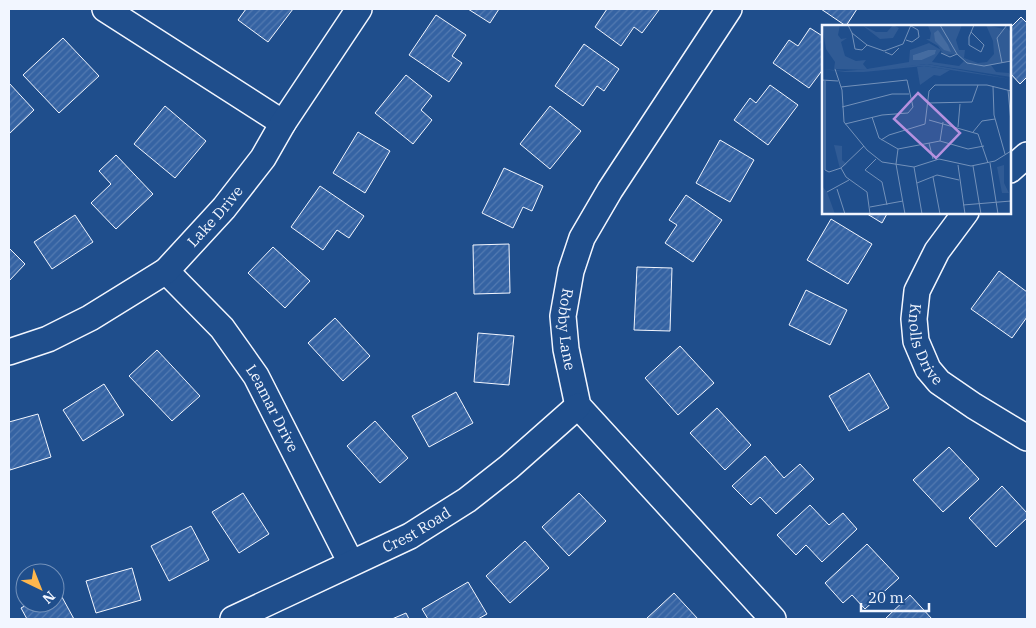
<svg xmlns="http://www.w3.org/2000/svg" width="1036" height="628" font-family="'IBM Plex Serif',serif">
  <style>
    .building { fill: url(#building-hatch); stroke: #f2f6ff }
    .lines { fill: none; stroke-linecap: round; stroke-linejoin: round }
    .minor-casing { stroke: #f2f6ff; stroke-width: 28 }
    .minor { stroke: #1f4e8c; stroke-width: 25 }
    .labels { text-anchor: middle; stroke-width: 4; stroke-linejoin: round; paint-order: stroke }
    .street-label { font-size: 15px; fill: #f2f6ff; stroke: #1f4e8c }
    .inset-road { fill: none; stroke: #7391ba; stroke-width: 1 }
    .view { fill: #b691df; fill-opacity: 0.15; stroke: #b691df; stroke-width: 2.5 }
    .inset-edge { fill: none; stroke: #f2f6ff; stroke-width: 2.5 }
  </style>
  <defs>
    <pattern id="building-hatch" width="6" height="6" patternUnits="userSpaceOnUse" patternTransform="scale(1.25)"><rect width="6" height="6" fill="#3563a3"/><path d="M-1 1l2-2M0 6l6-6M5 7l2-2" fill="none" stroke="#537ab1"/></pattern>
  </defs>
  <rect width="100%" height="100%" fill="#1f4e8c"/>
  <!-- building -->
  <g class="building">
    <polygon points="246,9 293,9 268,42 238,20"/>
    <polygon points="468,9 499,9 490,23"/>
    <polygon points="607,9 657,9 659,10 642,33 634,27 621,46 595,27"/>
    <polygon points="821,9 857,9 846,26"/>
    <polygon points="436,15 466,35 452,56 462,63 449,82 409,55"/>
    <polygon points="1021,17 1027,23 1027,77 1020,84 1010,73 1010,28"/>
    <polygon points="810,28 824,37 824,68 809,88 773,63 789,40 798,46"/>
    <polygon points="63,38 99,76 59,113 23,75"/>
    <polygon points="584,44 619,69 604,91 597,86 583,106 555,86"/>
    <polygon points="406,75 432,96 421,110 432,120 413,144 375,113"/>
    <polygon points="9,83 34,110 9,134"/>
    <polygon points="770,85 798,105 768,145 734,120 750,98 756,103"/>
    <polygon points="165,106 206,141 175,178 134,144"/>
    <polygon points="550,106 581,131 550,169 520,144"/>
    <polygon points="358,132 390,151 365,193 333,173"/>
    <polygon points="720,140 754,160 730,202 696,183"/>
    <polygon points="116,155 153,194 116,229 91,203 111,184 99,171"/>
    <polygon points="504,168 543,186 532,211 523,207 513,228 482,213"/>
    <polygon points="320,186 364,216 349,238 337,230 323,250 291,227"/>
    <polygon points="686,195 722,220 693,262 665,243 677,225 669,220"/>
    <polygon points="864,212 888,212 882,223"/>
    <polygon points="75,215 93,242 52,269 34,242"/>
    <polygon points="831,219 872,244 848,284 807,260"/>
    <polygon points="509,244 510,293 474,294 473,245"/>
    <polygon points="273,247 310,281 285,308 248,273"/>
    <polygon points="9,248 25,264 9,281"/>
    <polygon points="637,267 672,268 670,331 634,330"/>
    <polygon points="999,271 1027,292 1027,317 1012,338 971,309"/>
    <polygon points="806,290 847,310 830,345 789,325"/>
    <polygon points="335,318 370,356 343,381 308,343"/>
    <polygon points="478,333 514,336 509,385 474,382"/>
    <polygon points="680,346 714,383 678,415 645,378"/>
    <polygon points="157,350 200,396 172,421 129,376"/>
    <polygon points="869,373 889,408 849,431 829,396"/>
    <polygon points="104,384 124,415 83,441 63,410"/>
    <polygon points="456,392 473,423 429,447 412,416"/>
    <polygon points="717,408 751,445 725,470 690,433"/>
    <polygon points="38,414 51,457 10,470 9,464 9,422"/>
    <polygon points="375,421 408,458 380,483 347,446"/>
    <polygon points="949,447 979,479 943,512 913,480"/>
    <polygon points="765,456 784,478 800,464 814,479 776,514 760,497 751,505 732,486"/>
    <polygon points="1002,486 1027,513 1027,518 996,547 969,518"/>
    <polygon points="243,493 269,534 239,553 212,512"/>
    <polygon points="579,493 606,521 569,556 542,527"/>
    <polygon points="810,505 829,525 843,513 857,529 822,562 806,545 796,555 777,535"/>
    <polygon points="191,526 209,560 169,581 151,546"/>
    <polygon points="525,541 549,568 510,603 486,576"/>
    <polygon points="867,544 899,578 865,609 852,595 843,603 825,583"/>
    <polygon points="132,568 141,600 96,613 86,581"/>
    <polygon points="468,582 487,614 478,619 428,619 422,609"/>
    <polygon points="57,588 74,619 27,619 21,608 30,603 55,603 55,589"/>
    <polygon points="674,593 698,619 646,619"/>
    <polygon points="910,595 932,619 885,619"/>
    <polygon points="406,613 409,619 392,619"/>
  </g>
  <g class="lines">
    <defs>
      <g id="minor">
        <polyline points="105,9 283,123"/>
        <path id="s1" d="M729 9 610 190 582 238 571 271 563 316 566 349 578 406 773 619"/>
        <polyline points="1010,170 1027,155"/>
        <path id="s2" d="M966 212 937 251 917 291 914 319 916 341 928 369 939 382 974 406 1027 438"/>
        <path id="s3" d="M166 271 222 328 256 376 351 563"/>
        <path id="s4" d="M9 352 48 339 90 318 166 271 224 208 263 158 283 123 359 9"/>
        <path id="s5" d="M233 619 410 536 467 500 509 467 578 406"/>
      </g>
    </defs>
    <!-- minor casing -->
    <use href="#minor" class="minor-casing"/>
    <!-- minor -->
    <use href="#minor" class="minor"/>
  </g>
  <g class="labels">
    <!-- street labels -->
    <g class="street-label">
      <text dy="5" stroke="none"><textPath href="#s4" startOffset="251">Lake Drive</textPath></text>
      <text dy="5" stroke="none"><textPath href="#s1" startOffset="366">Robby Lane</textPath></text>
      <text dy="5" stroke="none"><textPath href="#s2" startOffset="149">Knolls Drive</textPath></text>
      <text dy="5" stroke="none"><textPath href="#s3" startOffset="175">Leamar Drive</textPath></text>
      <text dy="5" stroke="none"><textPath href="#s5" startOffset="204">Crest Road</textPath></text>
    </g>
  </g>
  <!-- overview -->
  <g transform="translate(822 25)">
    <rect width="189" height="189" fill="#1f4e8c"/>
    <path d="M140 0 134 15 137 25H143L142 33 156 38 165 37 172 29 171 16 164 0 182 4 180 38 164 41 145 38 135 29 122 30 116 21 104 14H108L109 8 106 1H101ZM105 39 189 54 102 41 42 47H23L0 44 23 46Z" fill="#305b95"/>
    <path d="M0 0H18L16 10 19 14 25 13 19 17 23 31 34 36 44 35 41 39 45 44 87 37 88 25 107 18 119 25 110 37 137 41 142 36 150 40H169L174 47 187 48 189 52 105 39 51 45 12 44 13 37 4 24ZM106 25 114 27 100 35H91V30ZM40 0 54 7H65L71 0 77 3 71 13 58 14ZM102 41 128 45 118 51 112 50 98 60 95 42ZM12 120 20 121V135L25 139 18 144ZM182 140V158L187 168H180L175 142Z" fill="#305b95" fill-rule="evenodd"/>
    <path d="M184 2 189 7V36L180 38 175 18 178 8ZM0 161 5 167 13 189H0Z" fill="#305b95"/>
    <path d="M116 5 126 20 129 27 122 25 113 16 112 8ZM106 25H114L113 29 100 35H91V30Z" fill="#446ba0"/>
    <path class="inset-road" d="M26 0 30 8 45 20 62 26 81 19 89 0M118 0 135 29 145 38 162 41 189 36M149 7 162 20 159 27 147 20V12L152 0M30 8 33 24 40 25 45 20M84 15 90 17 97 12 96 5 89 1M63 27 70 30 77 23M119 28 128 32 135 29M180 38 175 13 185 0M13 44 20 65 22 97 45 125 60 137 92 142 117 134 149 141 173 136 189 126M0 55 16 56M3 56V145L7 147 19 143 42 121M171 61 172 90 183 129M19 62 85 55 91 82 86 88 60 90 23 99M186 65 189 97M106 78 150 77 156 60M20 82 70 69H87M50 92 57 113 76 124 118 116 146 124 162 121M107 95 156 109 166 138M136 102 138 79M151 107 160 96 173 94M59 115 67 110 103 99 107 66 113 60H165L189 66M118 116 121 97M107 118 111 134M76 124 74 139 83 189M54 134 43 145 60 157 65 180M168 138 176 189M136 140 143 189M151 141 159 189M92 142 100 189M19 143 24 152 45 167 48 189M111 152 118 189M95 158 115 150 137 155M15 164 23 189M5 167 27 155M141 180 189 176M48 182 81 176"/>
    <path class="view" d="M96 68 138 108 114 133 72 94Z"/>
    <rect width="189" height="189" class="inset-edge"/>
  </g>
  <!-- border -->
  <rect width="1036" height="628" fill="none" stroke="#f2f6ff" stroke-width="20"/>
  <!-- north arrow -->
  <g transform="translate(40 588) rotate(137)"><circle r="24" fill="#1f4e8c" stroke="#7391ba"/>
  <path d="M0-4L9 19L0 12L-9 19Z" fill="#ffb74d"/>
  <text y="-8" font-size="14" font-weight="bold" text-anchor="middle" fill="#f2f6ff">N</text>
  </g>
  <!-- scale -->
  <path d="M861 603v8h68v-8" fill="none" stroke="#f2f6ff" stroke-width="2.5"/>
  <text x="868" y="603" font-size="15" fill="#f2f6ff" stroke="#1f4e8c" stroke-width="4" paint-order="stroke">20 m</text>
</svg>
